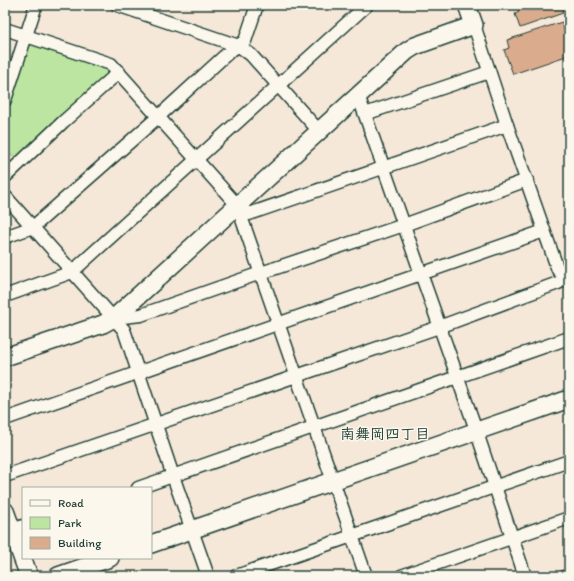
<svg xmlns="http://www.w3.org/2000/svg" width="574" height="581" font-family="Itim,'Klee One',sans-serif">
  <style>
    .green { fill: #bce5a1; stroke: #6e916a }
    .building { fill: #dbab8d; stroke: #1f3d34 }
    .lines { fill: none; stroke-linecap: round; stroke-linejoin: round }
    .street-casing { stroke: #1f3d34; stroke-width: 15 }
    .secondary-casing { stroke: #1f3d34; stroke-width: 20 }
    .street { stroke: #fbf7ec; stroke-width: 12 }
    .secondary { stroke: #fbf7ec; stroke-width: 17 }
    .labels { text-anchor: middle; stroke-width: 3; stroke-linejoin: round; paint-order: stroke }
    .neighbourhood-label { font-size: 15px; font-weight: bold; fill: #1f3d34; stroke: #fbf7ec }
  </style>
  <rect width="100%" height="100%" fill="#f5e8d9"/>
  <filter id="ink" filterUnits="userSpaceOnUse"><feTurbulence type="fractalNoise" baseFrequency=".025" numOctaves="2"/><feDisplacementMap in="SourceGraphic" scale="8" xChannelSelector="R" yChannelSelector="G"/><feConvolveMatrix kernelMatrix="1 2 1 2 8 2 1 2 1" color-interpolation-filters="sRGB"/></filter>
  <g filter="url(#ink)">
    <!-- green -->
    <polygon class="green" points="32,44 106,68 108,71 107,76 16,159 5,150 5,118 28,47"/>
    <!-- building -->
    <g class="building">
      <polygon points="517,5 569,5 569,8 562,11 563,13 520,28 515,14 519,12"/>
      <polygon points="562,22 565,32 569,31 569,55 513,74 504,50 509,48 507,40"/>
    </g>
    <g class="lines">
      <defs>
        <g id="street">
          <polyline points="117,5 239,46 251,55 319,131"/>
          <polyline points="474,25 507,125 558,270 569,282"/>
          <polyline points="5,29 111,64 237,205 249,214 507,125"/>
          <polyline points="358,95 474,424 525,576"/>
          <polyline points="5,100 36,5"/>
          <polyline points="365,114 489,72"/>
          <polyline points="5,177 63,122 119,72"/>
          <polyline points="5,196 124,330 173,476 208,576"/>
          <polyline points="237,205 366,576"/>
          <polyline points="5,237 33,227 158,117 230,51 245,41 257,5"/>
          <polyline points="5,296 72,272 367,5"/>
          <polyline points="114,318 141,315 252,276 404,225 527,180"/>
          <polyline points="5,419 544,231"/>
          <polyline points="5,476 439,327 558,283 566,279 569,274"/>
          <polyline points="138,488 569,338"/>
          <polyline points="5,533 23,526"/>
          <polyline points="236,576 569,461"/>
          <polyline points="401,576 569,518"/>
          <polyline points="566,576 569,575"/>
        </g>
        <g id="secondary">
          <polyline points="5,357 103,324 114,318 407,51 415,46 474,25 467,5"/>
          <polyline points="5,511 29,576"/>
          <polyline points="151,544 569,399"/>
          <polyline points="58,576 110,558"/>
        </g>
      </defs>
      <!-- street casing -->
      <use href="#street" class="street-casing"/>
      <!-- secondary casing -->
      <use href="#secondary" class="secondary-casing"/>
      <!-- street -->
      <use href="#street" class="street"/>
      <!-- secondary -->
      <use href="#secondary" class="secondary"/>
    </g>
  </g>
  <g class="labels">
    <!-- neighbourhood labels -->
    <g class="neighbourhood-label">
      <text x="385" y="439">南舞岡四丁目</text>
    </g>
  </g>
  <!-- margin -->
  <rect width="574" height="581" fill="none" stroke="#fbf7ec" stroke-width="20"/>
  <rect x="10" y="10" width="554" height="561" fill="none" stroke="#1f3d34" stroke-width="1.5" filter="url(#ink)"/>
  <!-- legend -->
  <rect x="22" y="487" width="130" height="72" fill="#fbf7ec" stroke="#a3ada2"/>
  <rect x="30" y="500" width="20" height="6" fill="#fbf7ec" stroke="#a3ada2"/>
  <text x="58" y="507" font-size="12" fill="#1f3d34">Road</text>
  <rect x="30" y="517" width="20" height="12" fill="#bce5a1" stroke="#a3ada2"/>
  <text x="58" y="527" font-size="12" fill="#1f3d34">Park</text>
  <rect x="30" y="537" width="20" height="12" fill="#dbab8d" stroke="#a3ada2"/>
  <text x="58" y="547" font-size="12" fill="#1f3d34">Building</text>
</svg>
